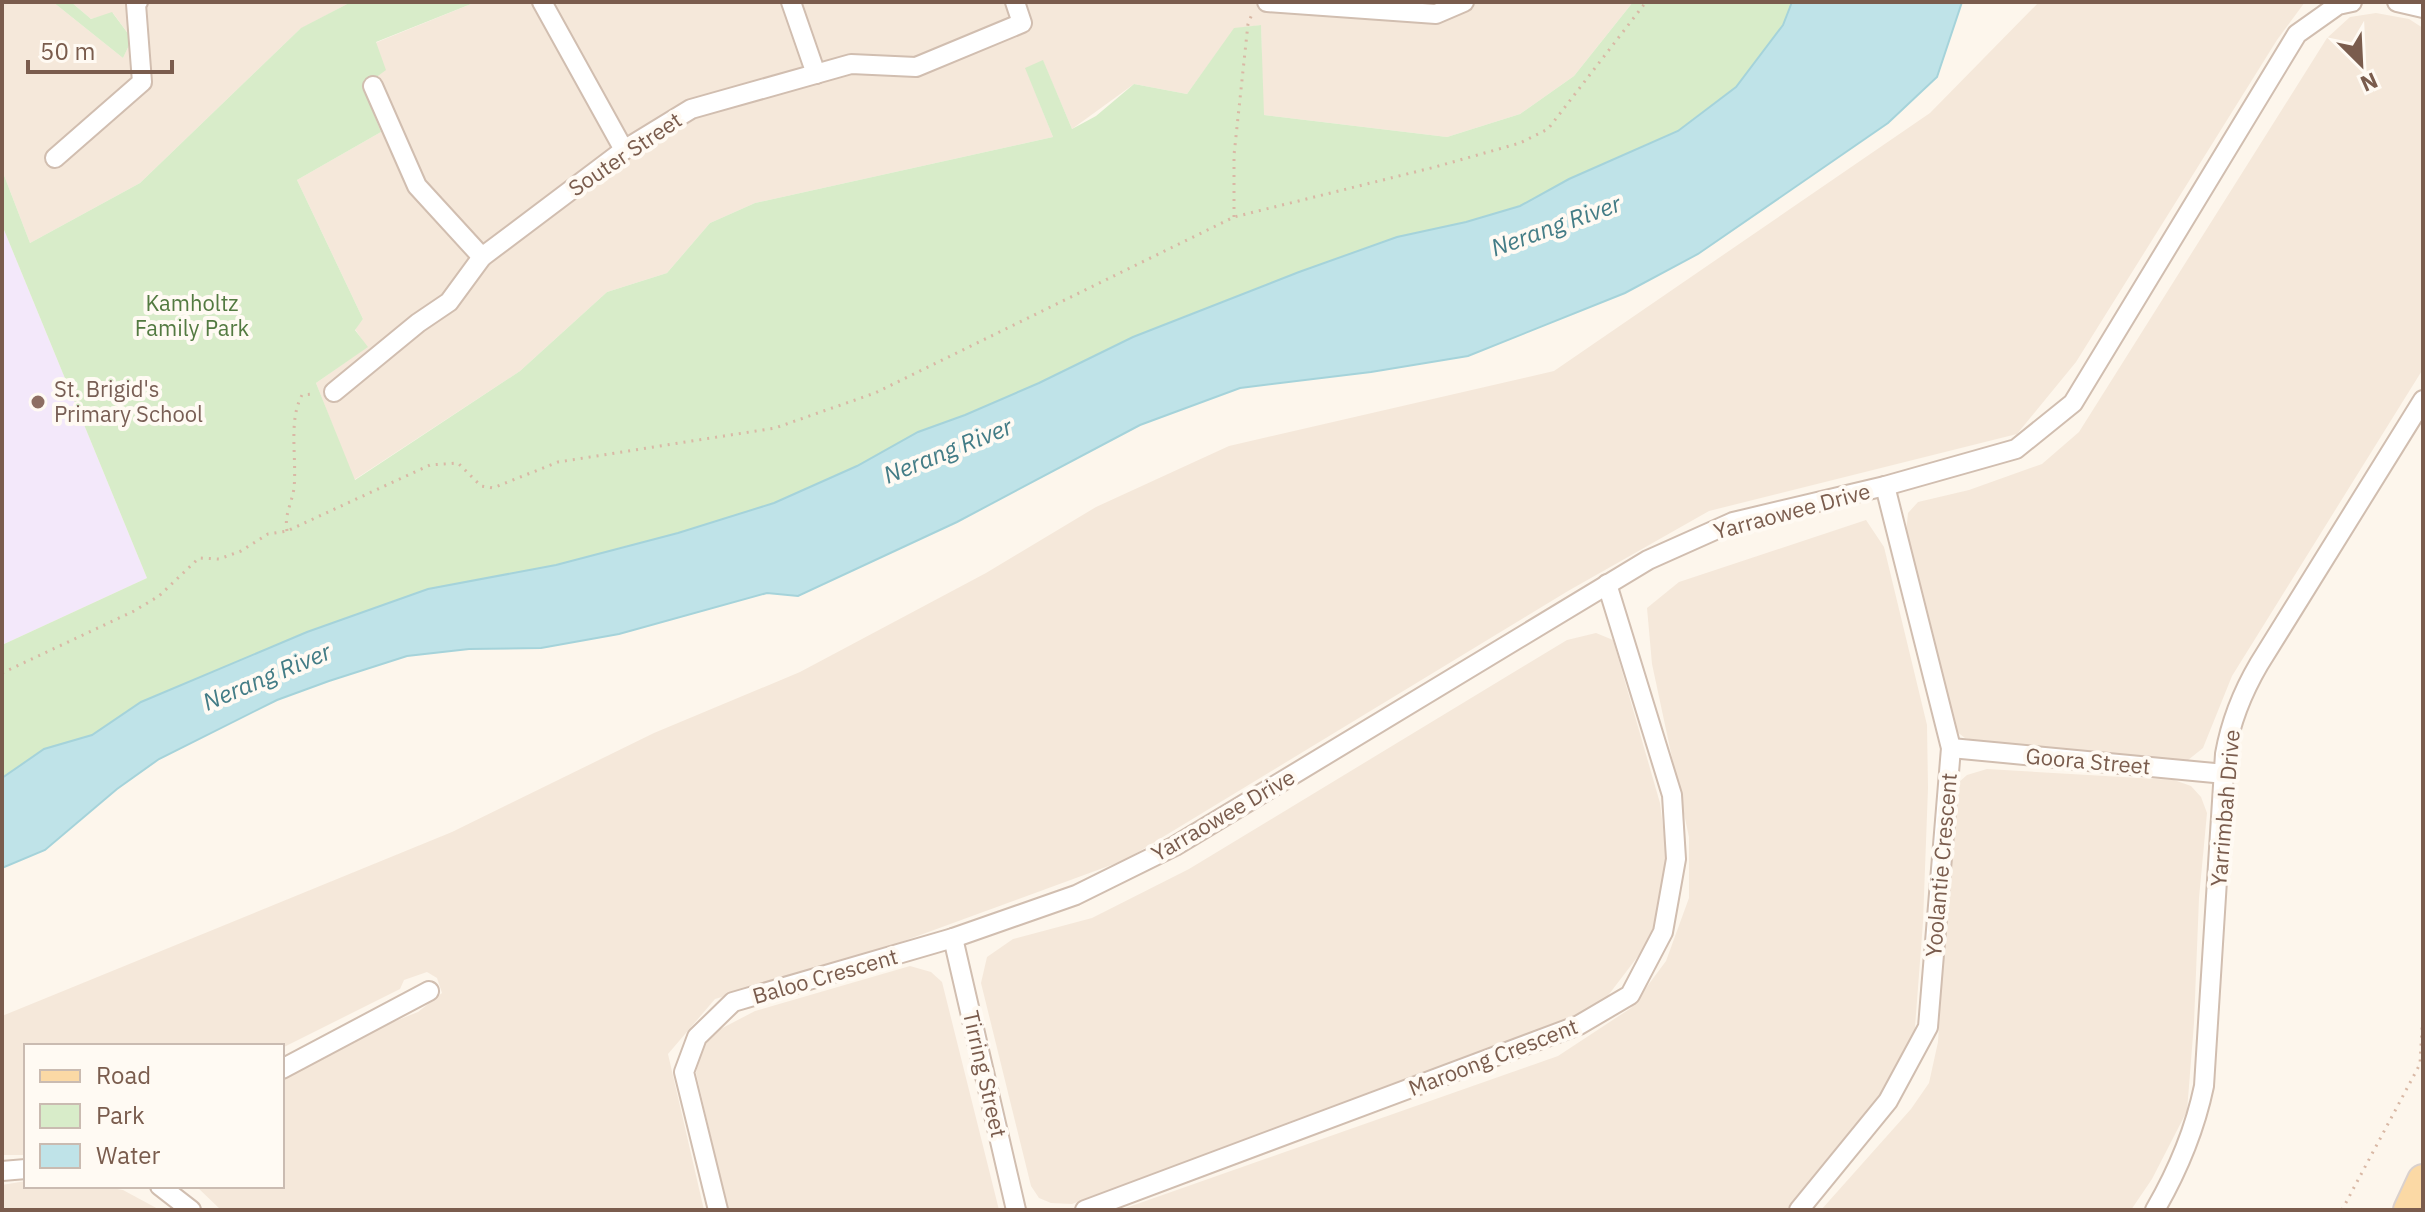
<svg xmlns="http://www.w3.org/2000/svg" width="2425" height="1212" font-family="'IBM Plex Sans',sans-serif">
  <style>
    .residential { fill: #f5e8da }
    .education { fill: #f3e8fa }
    .green { fill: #d8ecc9 }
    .water { fill: #bfe3e8; stroke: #a5d3da; stroke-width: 2 }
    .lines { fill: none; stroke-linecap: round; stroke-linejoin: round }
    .street-casing { stroke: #d1beb0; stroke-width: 22 }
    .primary-casing { stroke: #dad1cd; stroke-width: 34 }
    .path { stroke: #d9b8a5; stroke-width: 3; stroke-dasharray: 2 6; stroke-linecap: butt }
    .street { stroke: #fff; stroke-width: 18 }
    .primary { stroke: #fbd9a5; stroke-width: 30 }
    .education-dot { fill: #8d6e63; stroke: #fffaf3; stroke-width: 3 }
    .labels { text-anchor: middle; stroke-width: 8; stroke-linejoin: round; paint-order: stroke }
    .street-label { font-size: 22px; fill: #7a5c4d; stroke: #fffaf3 }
    .park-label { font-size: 22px; fill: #537a41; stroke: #fffaf3 }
    .education-label { font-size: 22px; fill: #785e54; stroke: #fffaf3; text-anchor: start }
    .water-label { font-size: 24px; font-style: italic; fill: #437c86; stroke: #fffaf3 }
  </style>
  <rect width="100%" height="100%" fill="#fdf6ec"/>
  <!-- residential -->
  <g class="residential">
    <polygon points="2,2 53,2 123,58 132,39 113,13 91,19 71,2 351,2 300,29 140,183 30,243 2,170"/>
    <polygon points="476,2 1633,2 1574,76 1520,114 1447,137 1263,115 1261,25 1234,29 1187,94 1134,84 1072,129 1043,61 1026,69 1053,137 755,203 710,223 667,273 607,292 520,371 354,480 316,383 367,347 355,329 363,319 297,180 381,132 363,87 375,43"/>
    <polygon points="2039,2 2305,2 2277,40 2076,362 2017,434 1709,511 1568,591 1125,860 871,953 715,999 668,1054 704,1210 221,1210 196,1186 282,1186 282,1074 333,1046 418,1012 442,993 437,978 427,972 404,980 400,989 282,1048 26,1046 26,1155 2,1155 2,1016 452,832 654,733 800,672 986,573 1096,507 1229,446 1554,371 1930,113"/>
    <polygon points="2376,13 2409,19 2423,28 2423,369 2232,676 2203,748 2188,760 2003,747 1965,738 1952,728 1928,634 1906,533 1908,513 1918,502 1969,490 2042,464 2079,432 2327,38 2350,17"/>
    <polygon points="1866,520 1884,547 1927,725 1928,788 1923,922 1914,1040 1880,1102 1792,1210 1120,1210 1558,1056 1631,1008 1666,961 1689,898 1689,837 1652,664 1647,608 1679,582"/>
    <polygon points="1596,633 1613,640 1660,803 1668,867 1652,938 1600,1006 1557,1029 1072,1204 1051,1203 1039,1198 1031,1186 981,983 987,957 1013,939 1092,918 1189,869 1567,640"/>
    <polygon points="1987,769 2174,780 2191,786 2201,797 2207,813 2199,898 2194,1023 2187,1111 2152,1179 2131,1210 1821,1210 1911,1109 1929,1083 1938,1042 1952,801 1959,782 1967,775"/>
    <polygon points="910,966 931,972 942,982 999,1210 728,1210 696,1073 699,1049 709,1035 755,1011"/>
    <polygon points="26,1181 26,1186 100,1186 123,1190 160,1210 2,1210 2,1185"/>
  </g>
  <!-- education -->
  <polygon class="education" points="2,225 147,578 2,645"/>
  <!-- green -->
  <g class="green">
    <polygon points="53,2 71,2 91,19 112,12 132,39 123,58"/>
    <polygon points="351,2 476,2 376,42 386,70 363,87 381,132 297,180 363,319 355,330 368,347 316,383 355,480 520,371 607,292 667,273 710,223 755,203 1053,137 1025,68 1043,60 1072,129 1096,116 1134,84 1187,94 1234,28 1261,25 1264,115 1447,137 1520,114 1574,76 1633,2 1792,2 1783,25 1736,87 1678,131 1569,179 1520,206 1466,222 1397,237 1299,272 1133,337 1039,383 965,415 918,432 857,466 774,503 678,533 556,565 428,589 307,632 141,702 92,735 44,749 2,778 2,645 147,578 2,225 2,170 30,243 140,183 301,28"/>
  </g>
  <!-- water -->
  <polygon class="water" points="1792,2 1962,2 1937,77 1888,123 1698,254 1625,293 1468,356 1371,372 1240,388 1140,425 957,522 798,596 767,593 619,634 541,648 469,649 407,656 329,681 277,700 159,759 117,789 45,850 2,868 2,778 44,749 92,735 141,702 307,632 428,589 556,565 678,533 774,503 857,466 918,432 965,415 1039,383 1133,337 1299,272 1397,237 1466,222 1520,206 1569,179 1678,131 1736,87 1783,25"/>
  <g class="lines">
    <defs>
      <g id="street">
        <polyline points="542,2 624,150"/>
        <polyline points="791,2 816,74"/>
        <polyline points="1267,2 1436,14 1464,2"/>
        <polyline points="2397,2 2423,8"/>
        <polyline points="373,86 417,186 482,257"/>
        <polyline points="55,158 142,82 136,4 138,2"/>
        <polyline points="334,392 418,323 449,302 482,257 624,150 691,109 851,64 916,67 1022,23 1015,2"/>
        <polyline points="1951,748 2225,774"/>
        <polyline points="953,938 1016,1210"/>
        <polyline points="282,1069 429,991"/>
        <polyline points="2,1171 26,1169"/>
        <polyline points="160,1186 191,1210"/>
        <polyline points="718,1210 684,1072 697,1037 733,1002 953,938 1076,895 1175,846 1648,560 1733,522 1885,486 2016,449 2073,403 2297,34 2338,5 2352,2"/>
        <polyline points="1085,1210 1579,1025 1630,995 1663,932 1676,859 1672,795 1607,584"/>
        <polyline points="1799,1210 1888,1101 1928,1027 1951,748 1885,486"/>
        <path d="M2155 1210C2177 1172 2195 1129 2204 1086L2225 754C2231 720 2242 693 2259 664L2423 400"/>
      </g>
      <polyline id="primary" points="2409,1210 2423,1180"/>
    </defs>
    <!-- street casing -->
    <use href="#street" class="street-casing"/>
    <!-- primary casing -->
    <use href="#primary" class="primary-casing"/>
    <!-- path -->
    <g class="path">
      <polyline points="1234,217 1234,155 1248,24 1252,14"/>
      <path d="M287 531C284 515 292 503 294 488 297 458 288 421 302 395L314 394"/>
      <polyline points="2,673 134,611 159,596 199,558 219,559 241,551 268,534 287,531 430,465 458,463 481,486 493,488 558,462 775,428 875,393 1234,217 1435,167 1520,143 1548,129 1646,2"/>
      <polyline points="2342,1210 2420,1064 2423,1012"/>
    </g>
    <!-- street -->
    <use href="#street" class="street"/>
    <!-- primary -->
    <use href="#primary" class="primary"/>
  </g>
  <!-- markers -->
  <circle class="education-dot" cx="38" cy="402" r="8"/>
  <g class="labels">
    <!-- street labels -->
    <g class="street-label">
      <text transform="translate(625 154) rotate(-34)" y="8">Souter Street</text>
      <text transform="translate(1792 511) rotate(-15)" y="8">Yarraowee Drive</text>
      <text transform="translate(2088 761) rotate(5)" y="8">Goora Street</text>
      <text transform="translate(2225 808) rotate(-85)" y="8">Yarrimbah Drive</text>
      <text transform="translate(1223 815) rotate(-30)" y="8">Yarraowee Drive</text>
      <text transform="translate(1941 865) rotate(-85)" y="8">Yoolantie Crescent</text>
      <text transform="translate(825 976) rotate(-16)" y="8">Baloo Crescent</text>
      <text transform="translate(1493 1057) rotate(-21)" y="8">Maroong Crescent</text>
      <text transform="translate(985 1074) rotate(77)" y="8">Tirring Street</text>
    </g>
    <!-- park labels -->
    <g class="park-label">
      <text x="192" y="311">Kamholtz<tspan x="192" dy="25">Family Park</tspan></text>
    </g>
    <!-- education labels -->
    <g class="education-label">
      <text x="54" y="397">St. Brigid's<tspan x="54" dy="25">Primary School</tspan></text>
    </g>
    <!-- water labels -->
    <g class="water-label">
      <text transform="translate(1556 226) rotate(-20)" y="8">Nerang River</text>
      <text transform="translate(948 451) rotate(-22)" y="8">Nerang River</text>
      <text transform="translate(267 677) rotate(-23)" y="8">Nerang River</text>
    </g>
  </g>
  <!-- border -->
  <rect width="2425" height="1212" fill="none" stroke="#7a5c4d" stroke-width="8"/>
  <!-- legend -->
  <rect x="24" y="1044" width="260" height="144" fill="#fffaf3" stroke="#cabbb1" stroke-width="2"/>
  <rect x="40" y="1070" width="40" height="12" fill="#fbd9a5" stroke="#cabbb1" stroke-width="2"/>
  <text x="96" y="1084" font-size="24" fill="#7a5c4d">Road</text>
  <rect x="40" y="1104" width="40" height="24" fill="#d8ecc9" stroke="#cabbb1" stroke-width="2"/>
  <text x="96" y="1124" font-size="24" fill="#7a5c4d">Park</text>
  <rect x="40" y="1144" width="40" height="24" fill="#bfe3e8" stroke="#cabbb1" stroke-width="2"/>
  <text x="96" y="1164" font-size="24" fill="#7a5c4d">Water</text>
  <!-- north arrow -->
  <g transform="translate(2361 64) rotate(156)" stroke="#fffaf3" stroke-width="6" paint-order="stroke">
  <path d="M0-6L14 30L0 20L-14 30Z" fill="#7a5c4d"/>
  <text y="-12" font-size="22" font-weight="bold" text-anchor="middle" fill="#7a5c4d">N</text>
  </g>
  <!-- scale -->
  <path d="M28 60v12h144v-12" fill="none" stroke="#7a5c4d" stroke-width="4"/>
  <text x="40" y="60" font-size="24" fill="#7a5c4d" stroke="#fffaf3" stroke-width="6" paint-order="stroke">50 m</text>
</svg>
